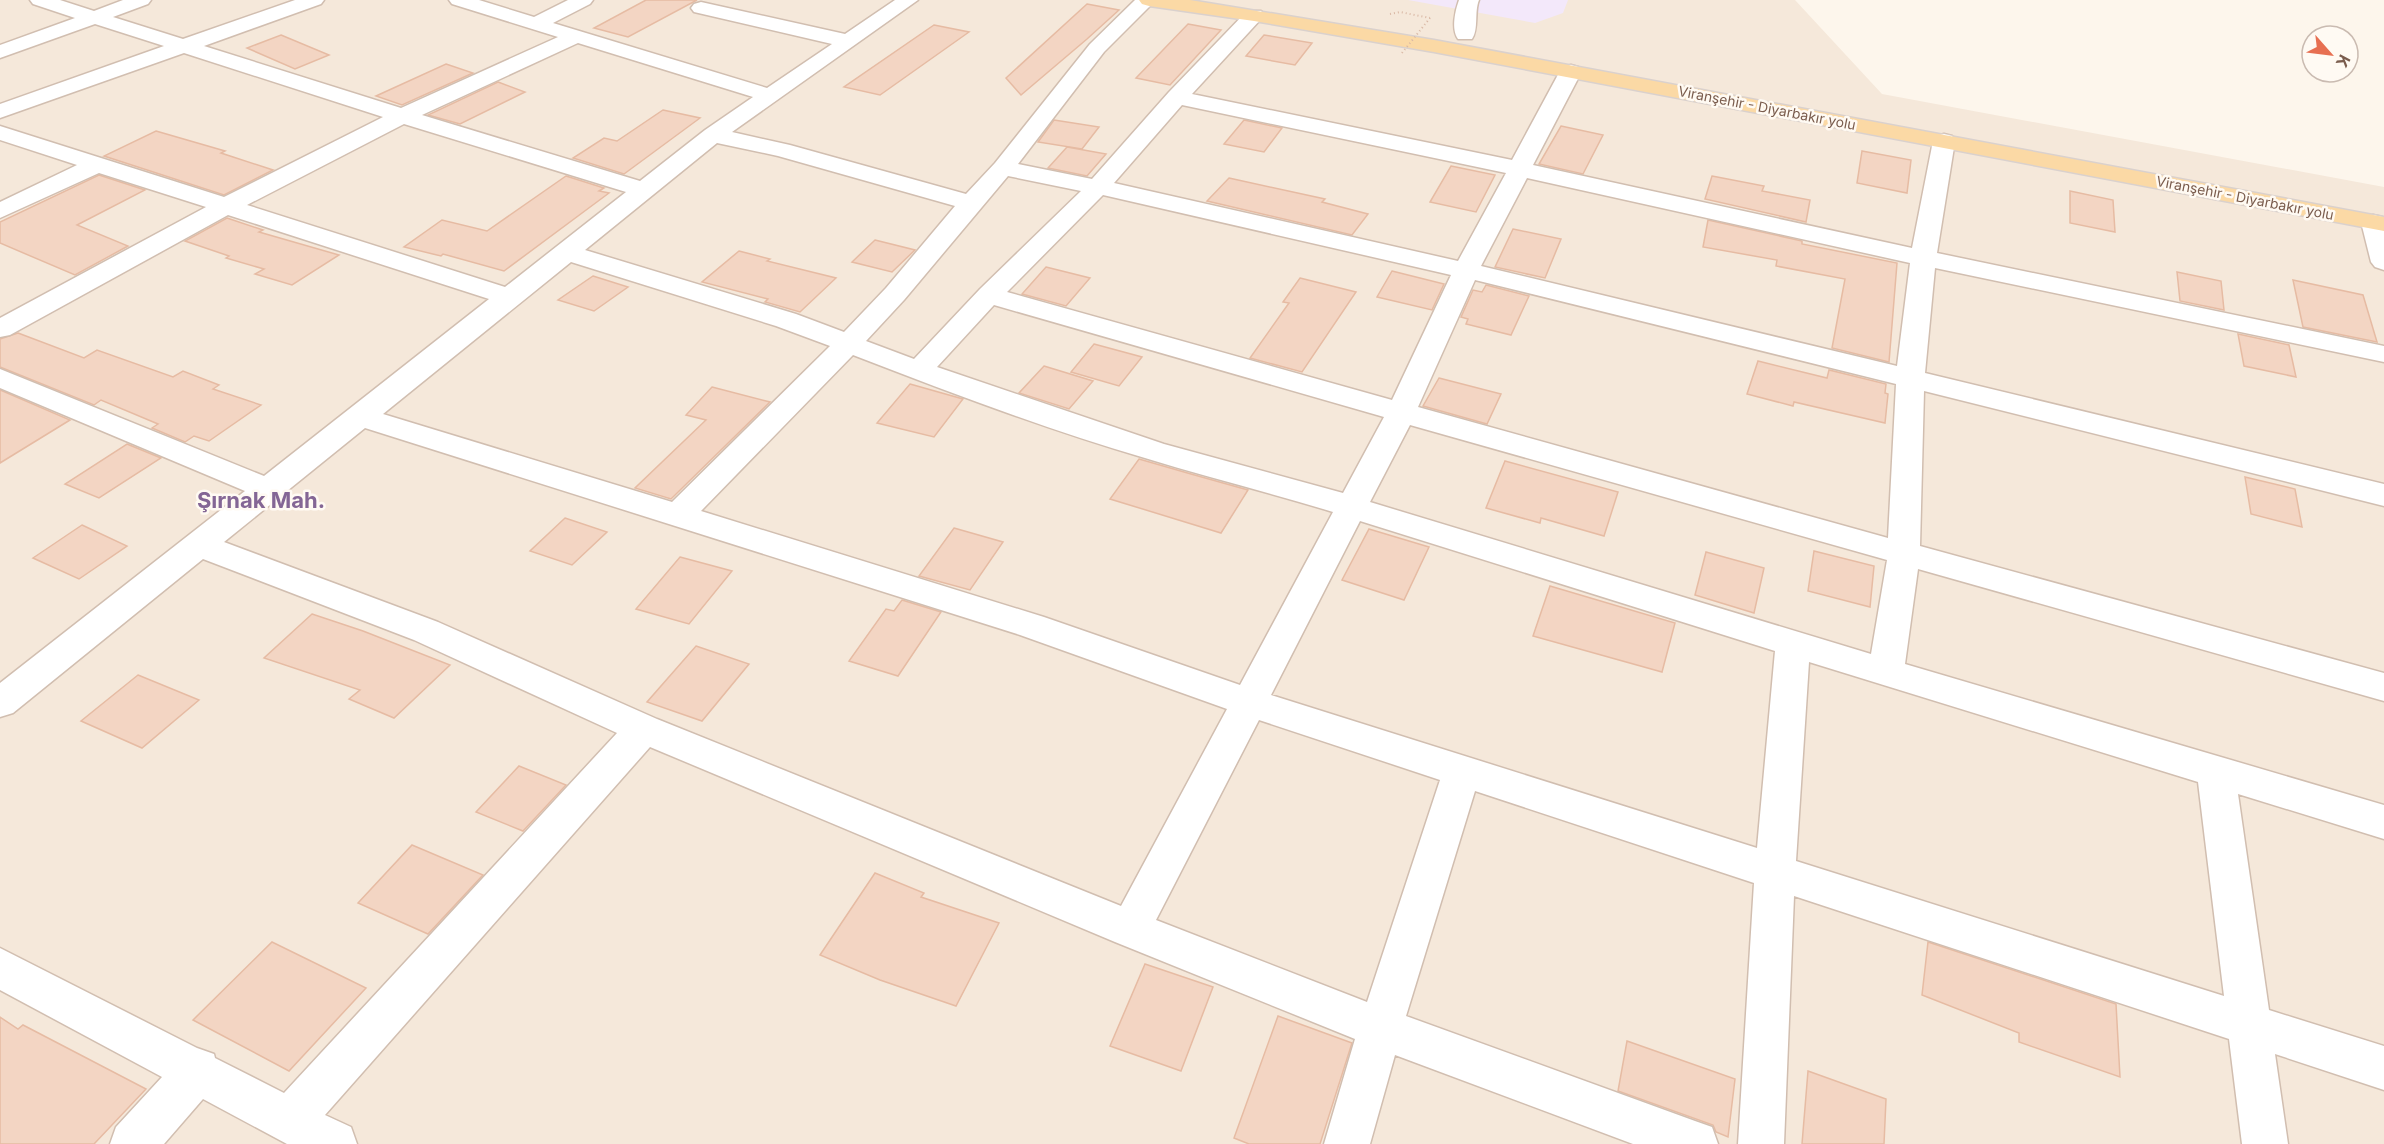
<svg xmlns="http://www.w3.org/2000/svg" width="2384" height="1144" font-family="Inter,sans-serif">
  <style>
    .residential { fill: #f5e8da }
    .education { fill: #f3e8fa }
    .building { fill: #f3d5c3; stroke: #e6bba3; stroke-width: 1.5 }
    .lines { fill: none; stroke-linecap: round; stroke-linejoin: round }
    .minor-casing { stroke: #d1beb0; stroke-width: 3 }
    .major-casing { stroke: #dad1cd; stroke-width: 3 }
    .path { stroke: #d9b8a5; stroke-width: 2; stroke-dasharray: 1 3; stroke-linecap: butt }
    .minor { fill: #fff; fill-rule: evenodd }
    .major { fill: #fbd9a5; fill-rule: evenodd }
    .path-bridge { stroke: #d9b8a5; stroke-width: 2; stroke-dasharray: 1 3; stroke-linecap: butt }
    .labels { text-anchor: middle; stroke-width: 5; stroke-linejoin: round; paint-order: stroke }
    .far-street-label { font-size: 14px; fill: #7a5c4d; stroke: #fffaf3 }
    .district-label { font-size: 22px; font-weight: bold; fill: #846695; stroke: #fffaf3 }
  </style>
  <rect width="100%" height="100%" fill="#fdf6ec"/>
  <!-- residential -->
  <polygon class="residential" points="0,0 1795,0 1882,94 2384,187 2384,1144 0,1144"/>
  <!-- education -->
  <polygon class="education" points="1408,0 1568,0 1563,13 1535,23"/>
  <!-- building -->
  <g class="building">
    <polygon points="646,0 697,0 628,37 594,28"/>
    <polygon points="1087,4 1119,10 1087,39 1021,95 1006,78"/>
    <polygon points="1188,24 1221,30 1170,85 1136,78"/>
    <polygon points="934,25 969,32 880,95 844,87"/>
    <polygon points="281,35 329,55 295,69 247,48"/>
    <polygon points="1264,35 1312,43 1295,65 1246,56"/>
    <polygon points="446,64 473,73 402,105 376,96"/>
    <polygon points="498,82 525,92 460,124 428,115"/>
    <polygon points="663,110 700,118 624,174 573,158 604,138 617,141"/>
    <polygon points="1054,120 1099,127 1082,149 1038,142"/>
    <polygon points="1244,120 1282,128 1264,152 1224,144"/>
    <polygon points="1561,126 1603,135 1583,174 1539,164"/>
    <polygon points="156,131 225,151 221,153 273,170 224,195 104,156"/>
    <polygon points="1067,147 1106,154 1087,176 1048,168"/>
    <polygon points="1862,151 1911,160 1907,193 1857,183"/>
    <polygon points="1451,166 1495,175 1476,212 1430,202"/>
    <polygon points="99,175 145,190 77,225 128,246 75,275 0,243 0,222"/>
    <polygon points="566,176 604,188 599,191 609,193 504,271 443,254 441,256 404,247 442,220 487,231"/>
    <polygon points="1712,176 1764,186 1762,191 1810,200 1806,222 1705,199"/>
    <polygon points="1229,178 1325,199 1322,202 1368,214 1352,235 1207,201"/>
    <polygon points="2070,191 2113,200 2115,232 2070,223"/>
    <polygon points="227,218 263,230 259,232 339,255 292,285 255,274 264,269 226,258 229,256 185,241"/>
    <polygon points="1708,220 1802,241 1802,244 1897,263 1889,362 1832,348 1845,279 1776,266 1777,260 1703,247"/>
    <polygon points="1513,229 1561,239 1545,278 1495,267"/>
    <polygon points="875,240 915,250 892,272 852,262"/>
    <polygon points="739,251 770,259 767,261 836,278 800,312 765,302 768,299 702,282"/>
    <polygon points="1046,267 1090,278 1066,306 1022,294"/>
    <polygon points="1392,271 1444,284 1432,310 1377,297"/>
    <polygon points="2177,272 2221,281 2224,310 2180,301"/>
    <polygon points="593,276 628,287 594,311 558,300"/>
    <polygon points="1300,278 1356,292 1302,372 1250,358 1289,303 1283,302"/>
    <polygon points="2293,280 2363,295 2377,342 2303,327"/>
    <polygon points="1486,285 1529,296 1511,335 1466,324 1468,319 1461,317 1473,290 1482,292"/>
    <polygon points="18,333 84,358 97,350 173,377 183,371 219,385 213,389 261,405 209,441 194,436 185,442 152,428 158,424 101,400 94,405 0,367 0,339"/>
    <polygon points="2238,334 2289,345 2296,377 2244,366"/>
    <polygon points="1094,344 1142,357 1119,386 1071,372"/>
    <polygon points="1758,361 1827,378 1829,370 1886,384 1885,393 1888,394 1885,423 1794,402 1793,406 1747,394"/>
    <polygon points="1044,366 1093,381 1069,409 1019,393"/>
    <polygon points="1439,378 1501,394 1487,424 1423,406"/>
    <polygon points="910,384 963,399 934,437 877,423"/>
    <polygon points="712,387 770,402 671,499 635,488 706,420 686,415"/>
    <polygon points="0,390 70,420 0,463"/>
    <polygon points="127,444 161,458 99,498 65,484"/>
    <polygon points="1139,459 1191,474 1248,490 1221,533 1110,499"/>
    <polygon points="1505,461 1618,492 1604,536 1541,518 1540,523 1486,508"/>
    <polygon points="2245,477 2295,489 2302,527 2251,514"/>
    <polygon points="565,518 607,532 572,565 530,551"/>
    <polygon points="82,525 127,546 79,579 33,558"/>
    <polygon points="954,528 1003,542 970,590 919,576"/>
    <polygon points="1369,529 1429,547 1404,600 1342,580"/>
    <polygon points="1814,551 1874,566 1870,607 1808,591"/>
    <polygon points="1706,552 1764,568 1754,613 1695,595"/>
    <polygon points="680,557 732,571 689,624 636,609"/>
    <polygon points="1550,586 1675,623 1662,672 1533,636"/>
    <polygon points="902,600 941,612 898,676 849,661 886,609 894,611"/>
    <polygon points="312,614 363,631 450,665 394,718 349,699 360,690 264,658"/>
    <polygon points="696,646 749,664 702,721 647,702"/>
    <polygon points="138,675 199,700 142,748 81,721"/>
    <polygon points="519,766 566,785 523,831 476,812"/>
    <polygon points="412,845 483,875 428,934 358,903"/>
    <polygon points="875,873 924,893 921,897 999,923 956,1006 880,980 820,955"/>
    <polygon points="272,942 366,988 289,1071 193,1020"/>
    <polygon points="1928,942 2116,1004 2120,1077 2019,1042 2019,1033 1922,995"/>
    <polygon points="1145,964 1213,987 1181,1071 1110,1046"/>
    <polygon points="1278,1016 1352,1043 1320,1144 1249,1144 1234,1138"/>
    <polygon points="0,1017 18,1029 23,1025 146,1089 94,1144 0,1144"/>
    <polygon points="1627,1041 1735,1079 1728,1137 1716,1132 1713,1125 1618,1091"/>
    <polygon points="1808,1071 1886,1099 1884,1144 1802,1144"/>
  </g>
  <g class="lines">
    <defs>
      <g id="minor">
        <path d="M30 0H60L94 11 123 0H151L148 4 113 17 183 39 295 0H324L321 4 204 46 401 108 558 37 452 4 449 0H479L534 17 568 0H593L590 4 553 23 767 88 832 44 694 12 691 8 694 4 701 2 845 34 895 0H918L732 132 790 145 966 194 995 163 1090 44 1135 0H1156L1104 52 1018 164 1092 179 1169 92 1247 11H1261L1264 15 1261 19 1192 94 1512 160 1560 71 1564 67 1571 65 1578 67 1582 71 1533 165 1912 248 1933 141 1936 136 1944 134 1952 136 1955 141 1937 253 2384 346V362L1935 268 1925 373 2384 484V506L1924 391 1920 546 2384 673V701L1918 569 1905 664 2384 805V839L2238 794 2269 1010 2384 1046V1090L2275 1054 2288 1144H2242L2229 1039 1794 896 1784 1144H1738L1754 883 1475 791 1406 1016 1695 1121 1712 1127 1718 1144H1633L1395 1055 1370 1144H1324L1355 1039 1115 942 650 747 325 1115 351 1127 357 1144H287L203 1099 164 1144H110L116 1127 162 1077 0 990V948L197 1048 214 1054 215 1058 284 1093 617 733 414 640 203 559 13 713 0 717V683L245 491 0 388V369L264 476 489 299 228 215 10 335 0 337V318L206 207 99 173 0 218V202L77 165 0 140V126L224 197 383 117 184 53 0 118V104L164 46 95 24 0 58V45L75 18 33 4ZM578 43 753 97 705 130 640 181 422 115ZM1182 105 1506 173 1458 261 1114 183ZM404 124 626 192 505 287 247 205ZM717 143 778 156 955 206 886 288 844 332 796 314 585 250ZM1008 176 1081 191 980 289 914 359 866 341 904 300ZM1527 178 1910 263 1897 366 1481 266ZM1103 195 1451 275 1392 400 1007 292ZM571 262 776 326 830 346 672 502 383 414ZM1475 280 1896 384 1888 538 1418 407ZM994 305 1384 417 1343 493 1164 444 937 367ZM853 355C949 392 1046 429 1145 458 1207 477 1271 493 1333 512L1240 685 1044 617 701 511ZM1410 425 1887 560 1871 654 1370 502ZM365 428 1020 635 1227 709 1121 906 657 719 438 622 224 542ZM1360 521 1775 651 1757 848 1271 695ZM1809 662 2198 782 2224 996 1796 861ZM1259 720 1440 780 1367 1002 1156 920Z"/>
        <path d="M1459 0H1479C1474 12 1479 29 1472 39H1458C1451 29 1455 11 1459 0Z"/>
        <polygon points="2373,215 2382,217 2384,220 2384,270 2375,267 2371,262 2361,222 2364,217"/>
      </g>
      <polygon id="major" points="1139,0 1190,0 1434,40 2384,217 2384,231 1434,52 1254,21 1149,6 1142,4"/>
    </defs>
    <!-- minor casing -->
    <use href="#minor" class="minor-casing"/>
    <!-- major casing -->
    <use href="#major" class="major-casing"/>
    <!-- path -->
    <polyline class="path" points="1390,14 1400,12 1430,18"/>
    <!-- minor -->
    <use href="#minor" class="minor"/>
    <!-- major -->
    <use href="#major" class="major"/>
    <!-- path-bridge -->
    <polyline class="path-bridge" points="1402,53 1430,18"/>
  </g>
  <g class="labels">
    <!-- far-street labels -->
    <g class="far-street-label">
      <text transform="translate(1767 108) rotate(11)" y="5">Viranşehir - Diyarbakır yolu</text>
      <text transform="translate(2245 198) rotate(11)" y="5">Viranşehir - Diyarbakır yolu</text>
    </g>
    <!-- district labels -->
    <g class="district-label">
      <text x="261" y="508">Şırnak Mah.</text>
    </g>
  </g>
  <!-- north arrow -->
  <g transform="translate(2330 54) rotate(118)"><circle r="28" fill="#fffaf3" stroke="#cabbb1" stroke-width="1.5"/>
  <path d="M0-4.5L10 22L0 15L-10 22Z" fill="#e76f51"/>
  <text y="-9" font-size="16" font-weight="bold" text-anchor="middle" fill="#7a5c4d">K</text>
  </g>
</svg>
